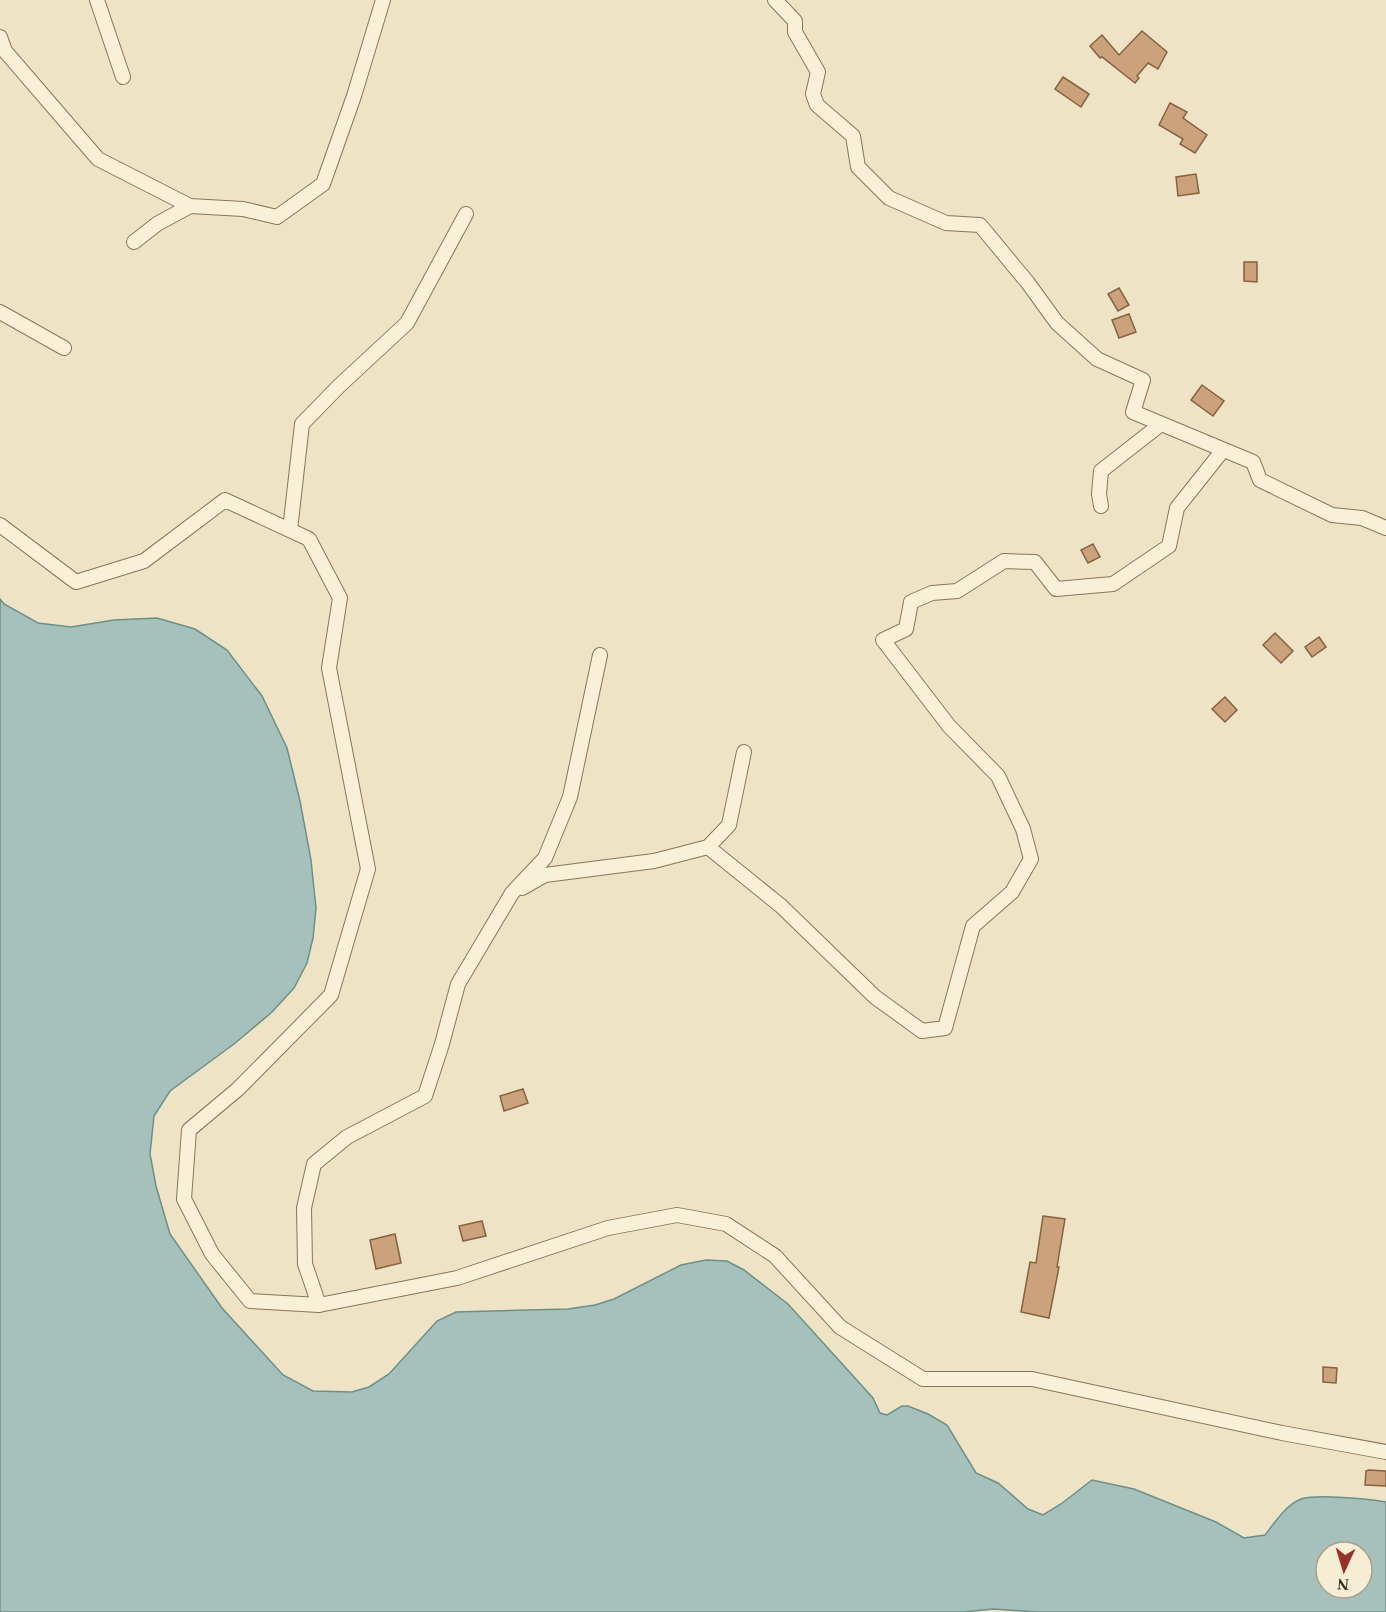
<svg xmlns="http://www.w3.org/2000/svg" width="1386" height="1612" font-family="'Times New Roman',serif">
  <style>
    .water { fill: #a6c1bb; stroke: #6d8f89; stroke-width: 1.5; fill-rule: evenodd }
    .building { fill: #cba27b; stroke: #876241; stroke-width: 1.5 }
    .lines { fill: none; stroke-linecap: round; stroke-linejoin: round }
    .minor-casing { stroke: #88765b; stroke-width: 16 }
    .minor { stroke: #f8f1d8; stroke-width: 14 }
  </style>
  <rect width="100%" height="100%" fill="#eee4c5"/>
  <!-- water -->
  <path class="water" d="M0 599 4 604 38 623 71 627 114 620 157 618 195 629 227 650 262 696 287 748 300 801 311 860 316 908 313 938 307 963 294 988 272 1012 234 1044 170 1091 154 1116 150 1154 156 1186 170 1234 222 1308 283 1375 313 1391 352 1392 369 1387 389 1374 437 1321 456 1312 568 1309 595 1305 614 1299 681 1265 706 1260 727 1261 744 1270 788 1304 873 1398 880 1413 887 1415 902 1406H908L928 1414 947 1425 976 1473 998 1483 1028 1509 1043 1515 1061 1504 1092 1480 1134 1489 1216 1522 1244 1538 1265 1535C1275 1522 1286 1505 1301 1499 1317 1494 1368 1499 1386 1502V1612H1036L993 1609 964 1612H0ZM1326 1552H1362V1588H1326Z"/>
  <!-- building -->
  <g class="building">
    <polygon points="1142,31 1167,52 1158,69 1148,63 1137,76 1139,78 1135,83 1102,57 1100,58 1090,46 1102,35 1119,55"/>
    <polygon points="1063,77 1089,94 1081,107 1055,89"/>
    <polygon points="1170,103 1187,112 1183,118 1207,135 1195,153 1180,144 1183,139 1159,125"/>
    <polygon points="1196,174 1199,193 1178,196 1176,177"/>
    <polygon points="1244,262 1257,262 1257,282 1244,281"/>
    <polygon points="1119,288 1129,305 1118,311 1108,294"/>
    <polygon points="1129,314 1136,332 1119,338 1112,320"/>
    <polygon points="1202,385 1224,401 1213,416 1191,400"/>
    <polygon points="1093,544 1100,557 1088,563 1081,550"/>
    <polygon points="1275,633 1293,651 1281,663 1263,645"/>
    <polygon points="1319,637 1326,647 1312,657 1305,647"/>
    <polygon points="1225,697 1237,710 1225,722 1212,709"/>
    <polygon points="523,1089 528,1103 504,1111 500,1096"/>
    <polygon points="1043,1216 1065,1219 1057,1267 1059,1267 1049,1318 1021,1312 1030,1262 1036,1263"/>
    <polygon points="482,1221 486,1236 463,1241 459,1226"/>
    <polygon points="395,1234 401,1263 376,1269 370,1240"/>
    <polygon points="1323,1367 1337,1368 1336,1383 1323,1382"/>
    <polygon points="1369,1470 1386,1471 1386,1486 1365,1485 1366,1471"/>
  </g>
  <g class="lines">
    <defs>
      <g id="minor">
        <polyline points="97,0 123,77"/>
        <polyline points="775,0 795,21 795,32 818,72 813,94 817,105 853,136 858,167 889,198 946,223 980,225 1028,283 1057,323 1097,359 1143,380 1133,412 1253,462 1260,480 1332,515 1362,518 1386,528"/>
        <polyline points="0,37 5,51 98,159 190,206 243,209 277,217 323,184 354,96 383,0"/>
        <polyline points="134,242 157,224 190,206"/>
        <polyline points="0,312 64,348"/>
        <polyline points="1101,506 1099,494 1101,471 1161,424"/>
        <polyline points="0,525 76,582 144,561 225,500 309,539 340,598 329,668 368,869 331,995 238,1089 189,1130 184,1199 212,1254 250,1301 319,1305 457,1278 608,1228 677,1215 726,1224 775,1256 840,1327 923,1379 1032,1379 1282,1433 1386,1452"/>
        <polyline points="290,530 302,424 339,386 407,323 466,214"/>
        <polyline points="708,847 781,906 875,997 922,1031 945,1028 973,926 1012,892 1031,859 1023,829 998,776 949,726 883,640 906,629 911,602 932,593 957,591 1004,561 1035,562 1056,589 1113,584 1169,546 1177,508 1223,450"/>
        <polyline points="522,888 545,875 654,861 708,847 729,825 744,752"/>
        <polyline points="319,1305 305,1264 304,1208 314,1164 347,1137 425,1096 442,1044 458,984 512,893 545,858 570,797 600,655"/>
      </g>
    </defs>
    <!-- minor casing -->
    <use href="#minor" class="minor-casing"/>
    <!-- minor -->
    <use href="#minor" class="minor"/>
  </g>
  <!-- north arrow -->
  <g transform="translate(1344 1570) rotate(184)"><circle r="28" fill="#f5eed4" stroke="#aaa18c" stroke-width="1.5"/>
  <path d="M0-4.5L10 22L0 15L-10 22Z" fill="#97322b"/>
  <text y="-9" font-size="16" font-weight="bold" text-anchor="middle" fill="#392d1f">N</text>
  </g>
</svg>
